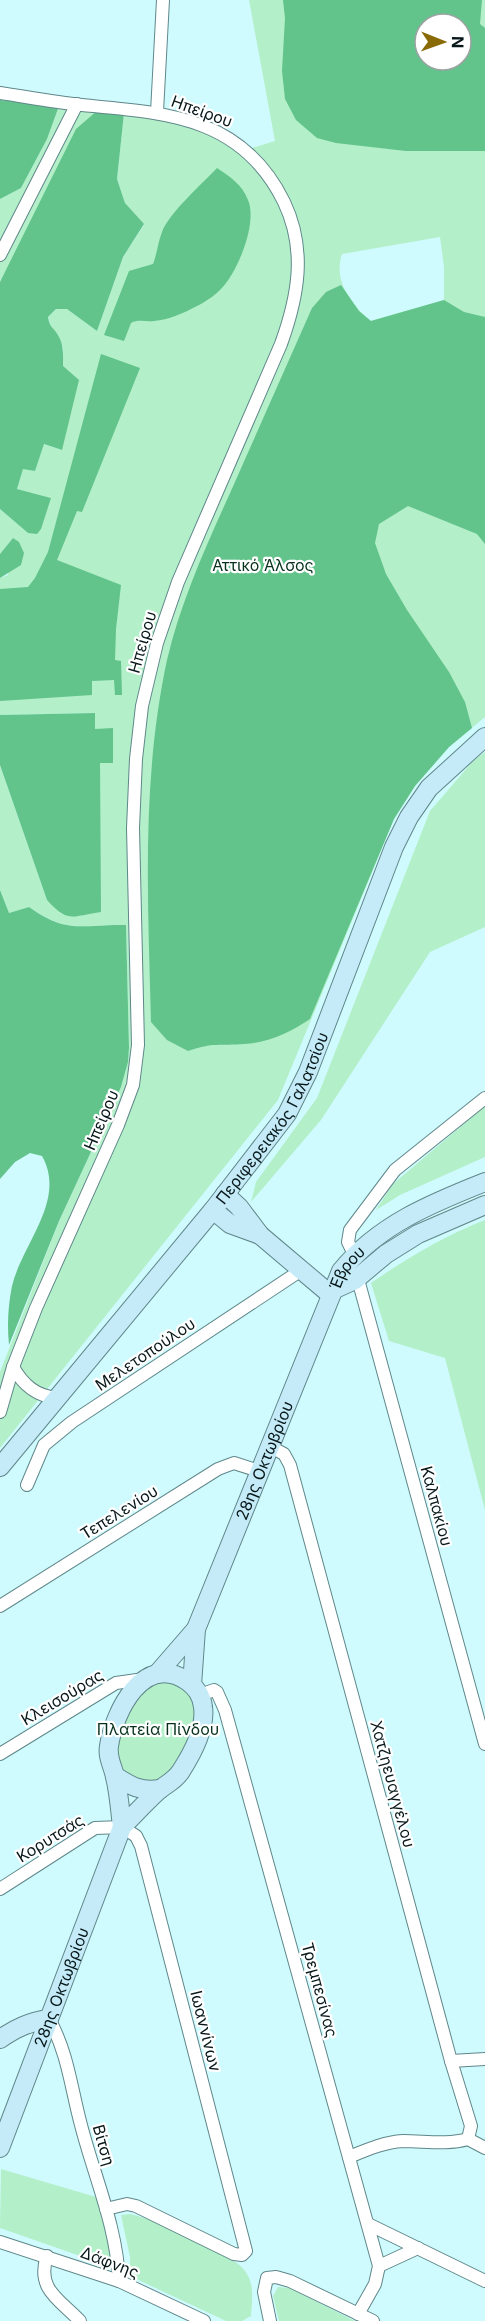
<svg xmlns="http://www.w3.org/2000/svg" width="485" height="2321" font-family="Inter,sans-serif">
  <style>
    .green { fill: #b3efc8; fill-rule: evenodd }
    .forest { fill: #62c38b; fill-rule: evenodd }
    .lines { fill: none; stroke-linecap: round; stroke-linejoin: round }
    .street-casing { stroke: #5f878a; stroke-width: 14 }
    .secondary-casing { stroke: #5f878a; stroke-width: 20 }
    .street { stroke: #fff; stroke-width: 12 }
    .secondary { stroke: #c5ebf8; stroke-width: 18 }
    .labels { text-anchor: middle; stroke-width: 4.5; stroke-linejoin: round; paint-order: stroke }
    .street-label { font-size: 16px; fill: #08181a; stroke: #fff }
    .park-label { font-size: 16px; fill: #06321c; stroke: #fff }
  </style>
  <rect width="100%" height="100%" fill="#d0fbfe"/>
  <!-- green -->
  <g class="green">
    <path d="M249 0H485V717L449 747 415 786 394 819 278 1100 0 1448V1372L59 1221 121 1087 128 1062 129 1048 126 925C82 924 69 935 29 907L9 913 0 890V765L47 900 79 916 89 913 100 763 113 729H95L94 713 0 715V578L8 575 13 538 0 554V509L28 533 51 498 17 489 23 468 35 471 44 444 61 450 63 348C59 336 50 329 48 317L56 309H67L97 331 123 257 144 225 125 203 117 179 124 113 156 117 200 129 239 152 275 141ZM425 24H461V60H425ZM162 231 154 321 135 320 131 322 158 251ZM440 237 444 267V300L370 321C351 303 333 281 342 254Z"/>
    <polygon points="59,106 98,110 0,282 0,199 21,188 47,139"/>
    <polygon points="485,752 485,927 430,952 321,1120 251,1202 256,1182 317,1098 430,811 473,761"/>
    <polygon points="485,1106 485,1157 400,1195 376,1210 393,1184"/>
    <path d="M485 1220V1510L445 1358 389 1341 371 1283C407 1258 444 1236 485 1220Z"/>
    <polygon points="170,1679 195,1698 197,1720 176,1770 158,1783 137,1782 121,1769 116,1749 124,1716 149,1684"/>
    <polygon points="1,2169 96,2197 112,2253 103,2264 0,2228"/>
    <path d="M130 2214C154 2219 231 2251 245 2271 255 2284 252 2301 251 2316L242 2321H226L130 2276V2257L121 2215Z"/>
    <polygon points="278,2287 289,2288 355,2321 279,2321 273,2296"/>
  </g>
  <!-- forest -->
  <g class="forest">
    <path d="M283 0H482L480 24 485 28V151H406L336 143 317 138 296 120 285 99 282 71 285 18ZM425 24H461V60H425Z"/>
    <polygon points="0,100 59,106 47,139 21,188 0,199"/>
    <path d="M98 110 124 113 117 179 125 203 144 224 123 257 97 331 67 309H56L48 317C50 329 54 327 59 337 64 346 63 357 63 366L79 380 62 450 44 444 35 471 23 469 17 489 51 498 41 529 37 534 28 533 0 509V282L76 129Z"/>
    <path d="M217 168C230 177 242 184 248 200 258 223 237 274 220 290 214 296 205 302 197 306 184 313 168 320 154 321 146 322 138 319 131 323L124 341 104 335 129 271 153 264C157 254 158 242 162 232 169 213 202 184 217 168Z"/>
    <path d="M341 285 359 311 371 321 444 300 464 312 485 317V544L477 534 408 506 379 524 375 543 386 574 407 610 449 672 465 702 472 728 449 747 415 786 394 819 310 1019C291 1032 268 1043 244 1044 220 1046 213 1042 188 1051L167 1040 151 1022C148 899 141 782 167 660 181 601 206 546 231 491 258 430 285 369 312 308L326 292Z"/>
    <polygon points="101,354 140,368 82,512 77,511 57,560 121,585 116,629 115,660 121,661 122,695 115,695 114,680 92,681 92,695 0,701 0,589 28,587 35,578 48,552"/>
    <polygon points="13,538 19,542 24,553 21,565 0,578 0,554"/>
    <path d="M95 713V729L113 728V763H100L101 912C72 916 69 924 47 900L0 765V715Z"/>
    <path d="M0 890 9 913 29 907C68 935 82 924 126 925L129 1048 128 1062 121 1087 59 1221 9 1345C7 1325 8 1306 12 1286 22 1244 67 1200 42 1156L30 1153 15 1162 0 1179Z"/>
  </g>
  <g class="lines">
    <defs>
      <g id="street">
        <path d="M0 93C27 97 54 102 82 105 166 113 242 116 284 202 307 250 298 297 281 344L178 582 157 643 142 706 136 759 133 828 138 1045 133 1085 118 1125 36 1308 13 1367 0 1412"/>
        <polyline points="157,112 163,0"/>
        <polyline points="0,255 77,104"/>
        <polyline points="354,1254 348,1242 350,1230 395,1170 485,1098"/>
        <polyline points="355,1280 359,1283 485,1744"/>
        <path d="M13 1367C23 1385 36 1396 57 1398"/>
        <polyline points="269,1446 284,1454 290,1465 451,2061 471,2126 468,2139"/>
        <polyline points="27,1485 44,1445 72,1422 303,1269"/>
        <polyline points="0,1606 218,1469 234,1463 259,1471"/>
        <polyline points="200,1695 214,1690 217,1692 225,1710 379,2266 375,2284 358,2314"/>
        <polyline points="0,1754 116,1683 144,1679"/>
        <polyline points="0,1889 95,1828 122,1827 136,1836 141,1846 246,2251 242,2255 234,2254 136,2206 127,2204 106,2209"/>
        <path d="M49 2019C68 2053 71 2088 81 2125 94 2176 117 2227 119 2281"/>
        <polyline points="451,2061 485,2059"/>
        <polyline points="468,2139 485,2148"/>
        <path d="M349 2157C366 2150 384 2142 403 2141 425 2141 447 2145 468 2139"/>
        <polyline points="368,2224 485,2281"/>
        <polyline points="0,2242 119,2281 204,2321"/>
        <path d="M47 2256C36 2289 59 2299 80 2321"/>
        <polyline points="379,2266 418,2248"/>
        <polyline points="270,2321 264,2292 267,2278 276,2277 290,2281 373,2321"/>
      </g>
      <g id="secondary">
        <polyline points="225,1194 239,1207 260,1235 331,1295"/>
        <polyline points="213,1210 230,1224 260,1235"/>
        <polyline points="333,1290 355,1280 386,1254 418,1234 485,1205"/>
        <path id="s1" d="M0 1467 213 1210 287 1114 308 1072 394 847 409 817 429 788 485 737"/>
        <polyline points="157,1674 196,1629"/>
        <path id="s2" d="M192 1685 196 1629 341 1271C378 1225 432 1203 485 1182"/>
        <path d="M115 1776C131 1786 140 1792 160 1789"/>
        <path d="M0 2039C16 2028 29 2022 49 2019"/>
        <path id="s3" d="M0 2148 122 1827C134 1815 145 1803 158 1791 166 1784 175 1781 181 1771 192 1754 206 1728 203 1707 202 1697 196 1687 187 1681 144 1651 114 1712 109 1746 107 1758 113 1766 115 1777 119 1793 120 1810 122 1827"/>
      </g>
    </defs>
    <!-- street casing -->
    <use href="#street" class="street-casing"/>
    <!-- secondary casing -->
    <use href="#secondary" class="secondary-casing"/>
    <!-- street -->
    <use href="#street" class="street"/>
    <!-- secondary -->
    <use href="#secondary" class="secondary"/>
  </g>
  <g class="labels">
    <!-- street labels -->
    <g class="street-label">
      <text transform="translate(202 111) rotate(20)" y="6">Ηπείρου</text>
      <text transform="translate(142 642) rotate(-74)" y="6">Ηπείρου</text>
      <text dy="6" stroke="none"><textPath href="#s1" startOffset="444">Περιφερειακός Γαλατσίου</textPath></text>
      <text transform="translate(101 1120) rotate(-67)" y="6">Ηπείρου</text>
      <text dy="6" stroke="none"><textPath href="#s2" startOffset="448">Έβρου</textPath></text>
      <text transform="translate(145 1354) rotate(-34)" y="6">Μελετοπούλου</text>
      <text dy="6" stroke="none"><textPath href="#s2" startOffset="238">28ης Οκτωβρίου</textPath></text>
      <text transform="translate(437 1506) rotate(75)" y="6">Καλπακίου</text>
      <text transform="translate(119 1512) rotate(-32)" y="6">Τεπελενίου</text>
      <text transform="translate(62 1697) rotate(-31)" y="6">Κλεισούρας</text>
      <text transform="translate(393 1784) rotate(75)" y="6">Χατζηευαγγέλου</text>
      <text transform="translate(50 1838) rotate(-32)" y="6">Κορυτσάς</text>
      <text dy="6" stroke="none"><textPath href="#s3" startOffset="172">28ης Οκτωβρίου</textPath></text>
      <text transform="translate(320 1990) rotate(75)" y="6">Τρεμπεσίνας</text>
      <text transform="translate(206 2031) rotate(76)" y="6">Ιωαννίνων</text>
      <text transform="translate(104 2145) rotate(74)" y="6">Βίτση</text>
      <text transform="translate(110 2262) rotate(21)" y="6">Δάφνης</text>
    </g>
    <!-- park labels -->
    <g class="park-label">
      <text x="263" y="571">Αττικό Άλσος</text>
      <text x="158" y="1735">Πλατεία Πίνδου</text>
    </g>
  </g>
  <!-- north arrow -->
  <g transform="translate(443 42) rotate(91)"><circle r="28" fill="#ffffff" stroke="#9ca3a3" stroke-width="1.5"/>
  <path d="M0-4.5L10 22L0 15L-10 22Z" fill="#8a6907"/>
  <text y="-9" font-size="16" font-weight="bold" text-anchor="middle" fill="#08181a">N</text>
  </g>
</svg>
